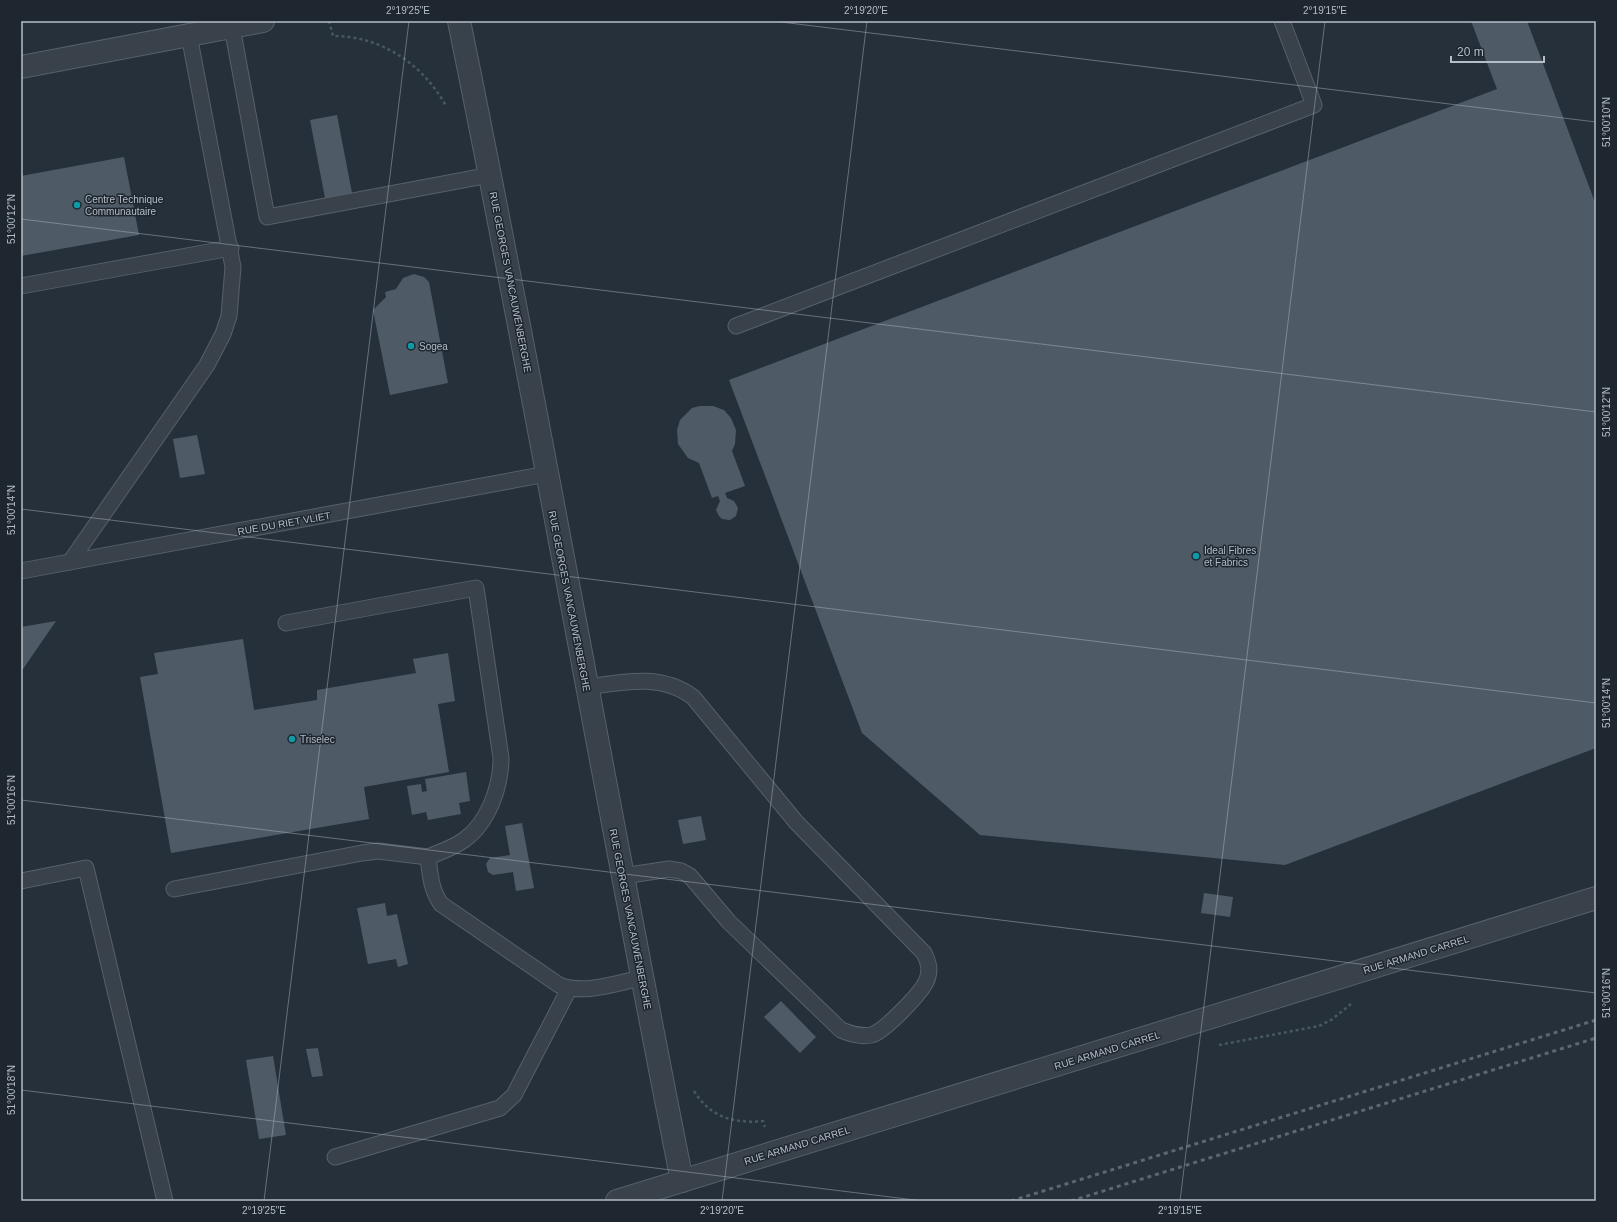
<svg xmlns="http://www.w3.org/2000/svg" width="1617" height="1222" font-family="Helvetica,sans-serif">
  <style>
    .building { fill: #4e5b67 }
    .lines { fill: none; stroke-linecap: round; stroke-linejoin: round }
    .service-casing { stroke: #576069; stroke-width: 17 }
    .minor-casing { stroke: #576069; stroke-width: 24 }
    .tertiary-casing { stroke: #576069; stroke-width: 24 }
    .path { stroke: #475a5b; stroke-width: 2.5; stroke-dasharray: 3 3; stroke-linecap: butt }
    .service { stroke: #39424b; stroke-width: 15 }
    .minor { stroke: #39424b; stroke-width: 22 }
    .tertiary { stroke: #39424b; stroke-width: 22 }
    .rail { stroke: #5c6772; stroke-width: 3; stroke-dasharray: 4 4; stroke-linecap: butt }
    .ticks { fill: none; stroke: #b5bdc7; stroke-width: 1; stroke-opacity: 0.45 }
    .culture-dot { fill: #0f9aa8; stroke: #1e2730; stroke-width: 1.5 }
    .labels { text-anchor: middle; stroke-width: 3; stroke-linejoin: round; paint-order: stroke }
    .poi-label { font-size: 10px; fill: #b5bdc7; stroke: #1e2730; text-anchor: start }
    .street-label { font-size: 10px; fill: #b5bdc7; stroke: #1e2730 }
    .neatline { fill: none; stroke: #b5bdc7; stroke-width: 1.5 }
    .ticks-label { font-size: 10px; text-anchor: middle; fill: #b5bdc7 }
  </style>
  <rect width="100%" height="100%" fill="#26303b"/>
  <!-- building -->
  <g class="building">
    <polygon points="1471,21 1527,21 1596,205 1596,748 1285,865 980,835 862,733 729,380 1497,89"/>
    <polygon points="337,115 352,193 325,198 310,120"/>
    <polygon points="124,157 139,235 21,256 21,176"/>
    <polygon points="414,274 424,277 429,282 448,383 390,395 373,310 386,297 385,292 396,289 403,278"/>
    <polygon points="700,406 713,406 724,410 731,418 736,430 735,444 732,451 745,486 725,493 727,498 734,501 738,508 736,516 730,520 722,519 719,516 716,510 720,501 718,496 712,498 699,463 688,458 678,444 677,430 680,420 692,408"/>
    <polygon points="197,435 205,474 180,478 173,439"/>
    <polygon points="56,621 21,672 21,627"/>
    <polygon points="243,639 254,710 317,700 317,690 416,673 413,659 448,653 455,701 438,704 449,772 364,787 369,819 171,853 140,677 158,674 154,653"/>
    <polygon points="466,772 470,801 459,803 461,814 428,820 426,812 412,815 407,786 421,784 422,792 427,791 425,779"/>
    <polygon points="701,816 706,840 683,844 678,820"/>
    <polygon points="522,823 534,888 516,891 513,872 493,875 488,872 486,864 490,858 510,855 505,826"/>
    <polygon points="1204,893 1233,897 1230,917 1201,913"/>
    <polygon points="385,903 387,916 397,914 408,964 398,967 396,959 368,964 357,908"/>
    <polygon points="781,1001 816,1037 800,1053 764,1017"/>
    <polygon points="318,1048 323,1076 312,1077 306,1049"/>
    <polygon points="273,1056 286,1135 259,1139 246,1060"/>
  </g>
  <g class="lines">
    <defs>
      <g id="service">
        <polyline points="232,27 267,217 490,175"/>
        <polyline points="21,286 231,248"/>
        <polyline points="736,326 1314,105 1282,21"/>
        <polyline points="70,562 207,365 223,334 229,316 233,267 189,35"/>
        <polyline points="21,571 547,474"/>
        <path d="M286 623 476 588 501 758C501 787 488 823 464 840 453 848 440 852 428 857 430 874 431 890 441 904L559 985C585 995 615 983 642 978"/>
        <path d="M587 687C623 682 661 673 693 697L796 822 924 953C929 963 931 971 926 982 920 994 884 1032 871 1035 860 1037 851 1034 841 1030L729 922 690 876 681 871 669 869 623 876"/>
        <polyline points="21,881 86,868 165,1201"/>
        <polyline points="174,889 362,853 378,851 428,857"/>
        <polyline points="335,1157 500,1108 514,1095 569,989"/>
      </g>
      <path id="minor" d="M459 21C538 407 605 795 682 1181"/>
      <g id="tertiary">
        <polyline points="21,67 263,21"/>
        <polyline points="617,1201 1596,898"/>
      </g>
    </defs>
    <!-- service casing -->
    <use href="#service" class="service-casing"/>
    <!-- minor casing -->
    <use href="#minor" class="minor-casing"/>
    <!-- tertiary casing -->
    <use href="#tertiary" class="tertiary-casing"/>
    <!-- path -->
    <g class="path">
      <path d="M329 21 333 36C381 36 423 64 446 106"/>
      <polyline points="1219,1045 1319,1026 1331,1020 1351,1004"/>
      <path d="M694 1091C710 1117 734 1124 763 1121L765 1127"/>
    </g>
    <!-- service -->
    <use href="#service" class="service"/>
    <!-- minor -->
    <use href="#minor" class="minor"/>
    <!-- tertiary -->
    <use href="#tertiary" class="tertiary"/>
    <!-- rail -->
    <g class="rail">
      <polyline points="1011,1201 1596,1020"/>
      <polyline points="1071,1201 1596,1038"/>
    </g>
  </g>
  <!-- ticks -->
  <path class="ticks" d="M773 21 1596 122M21 219 1596 412M21 509 1596 703M21 800 1596 993M21 1090 923 1201M264 1201 409 21M722 1201 867 21M1180 1201 1325 21"/>
  <!-- markers -->
  <g class="culture-dot">
    <circle cx="77" cy="205" r="4"/>
    <circle cx="411" cy="346" r="4"/>
    <circle cx="1196" cy="556" r="4"/>
    <circle cx="292" cy="739" r="4"/>
  </g>
  <g class="labels">
    <!-- poi labels -->
    <g class="poi-label">
      <text x="85" y="203">Centre Technique<tspan x="85" dy="12">Communautaire</tspan></text>
      <text x="419" y="350">Sogea</text>
      <text x="1204" y="554">Ideal Fibres<tspan x="1204" dy="12">et Fabrics</tspan></text>
      <text x="300" y="743">Triselec</text>
    </g>
    <!-- street labels -->
    <g class="street-label">
      <text transform="translate(511 282) rotate(79)" y="4">RUE GEORGES VANCAUWENBERGHE</text>
      <text transform="translate(284 523) rotate(-10)" y="4">RUE DU RIET VLIET</text>
      <text transform="translate(570 601) rotate(79)" y="4">RUE GEORGES VANCAUWENBERGHE</text>
      <text transform="translate(631 919) rotate(79)" y="4">RUE GEORGES VANCAUWENBERGHE</text>
      <text transform="translate(1416 954) rotate(-17)" y="4">RUE ARMAND CARREL</text>
      <text transform="translate(1107 1050) rotate(-17)" y="4">RUE ARMAND CARREL</text>
      <text transform="translate(797 1145) rotate(-17)" y="4">RUE ARMAND CARREL</text>
    </g>
  </g>
  <!-- border -->
  <rect width="1617" height="1222" fill="none" stroke="#1e2730" stroke-width="44"/>
  <!-- scale -->
  <path d="M1451 56v6h93v-6" fill="none" stroke="#b5bdc7" stroke-width="2"/>
  <text x="1457" y="56" font-size="12" fill="#b5bdc7" stroke="#1e2730" stroke-width="3" paint-order="stroke">20 m</text>
  <rect x="22" y="22" width="1573" height="1178" class="neatline"/>
  <g class="ticks-label">
    <text x="408" y="14">2°19'25"E</text>
    <text x="866" y="14">2°19'20"E</text>
    <text x="1325" y="14">2°19'15"E</text>
    <text transform="translate(1606 122) rotate(-90)" y="4">51°00'10"N</text>
    <text transform="translate(11 219) rotate(-90)" y="4">51°00'12"N</text>
    <text transform="translate(1606 412) rotate(-90)" y="4">51°00'12"N</text>
    <text transform="translate(11 510) rotate(-90)" y="4">51°00'14"N</text>
    <text transform="translate(1606 703) rotate(-90)" y="4">51°00'14"N</text>
    <text transform="translate(11 800) rotate(-90)" y="4">51°00'16"N</text>
    <text transform="translate(1606 993) rotate(-90)" y="4">51°00'16"N</text>
    <text transform="translate(11 1090) rotate(-90)" y="4">51°00'18"N</text>
    <text x="264" y="1214">2°19'25"E</text>
    <text x="722" y="1214">2°19'20"E</text>
    <text x="1180" y="1214">2°19'15"E</text>
  </g>
</svg>
